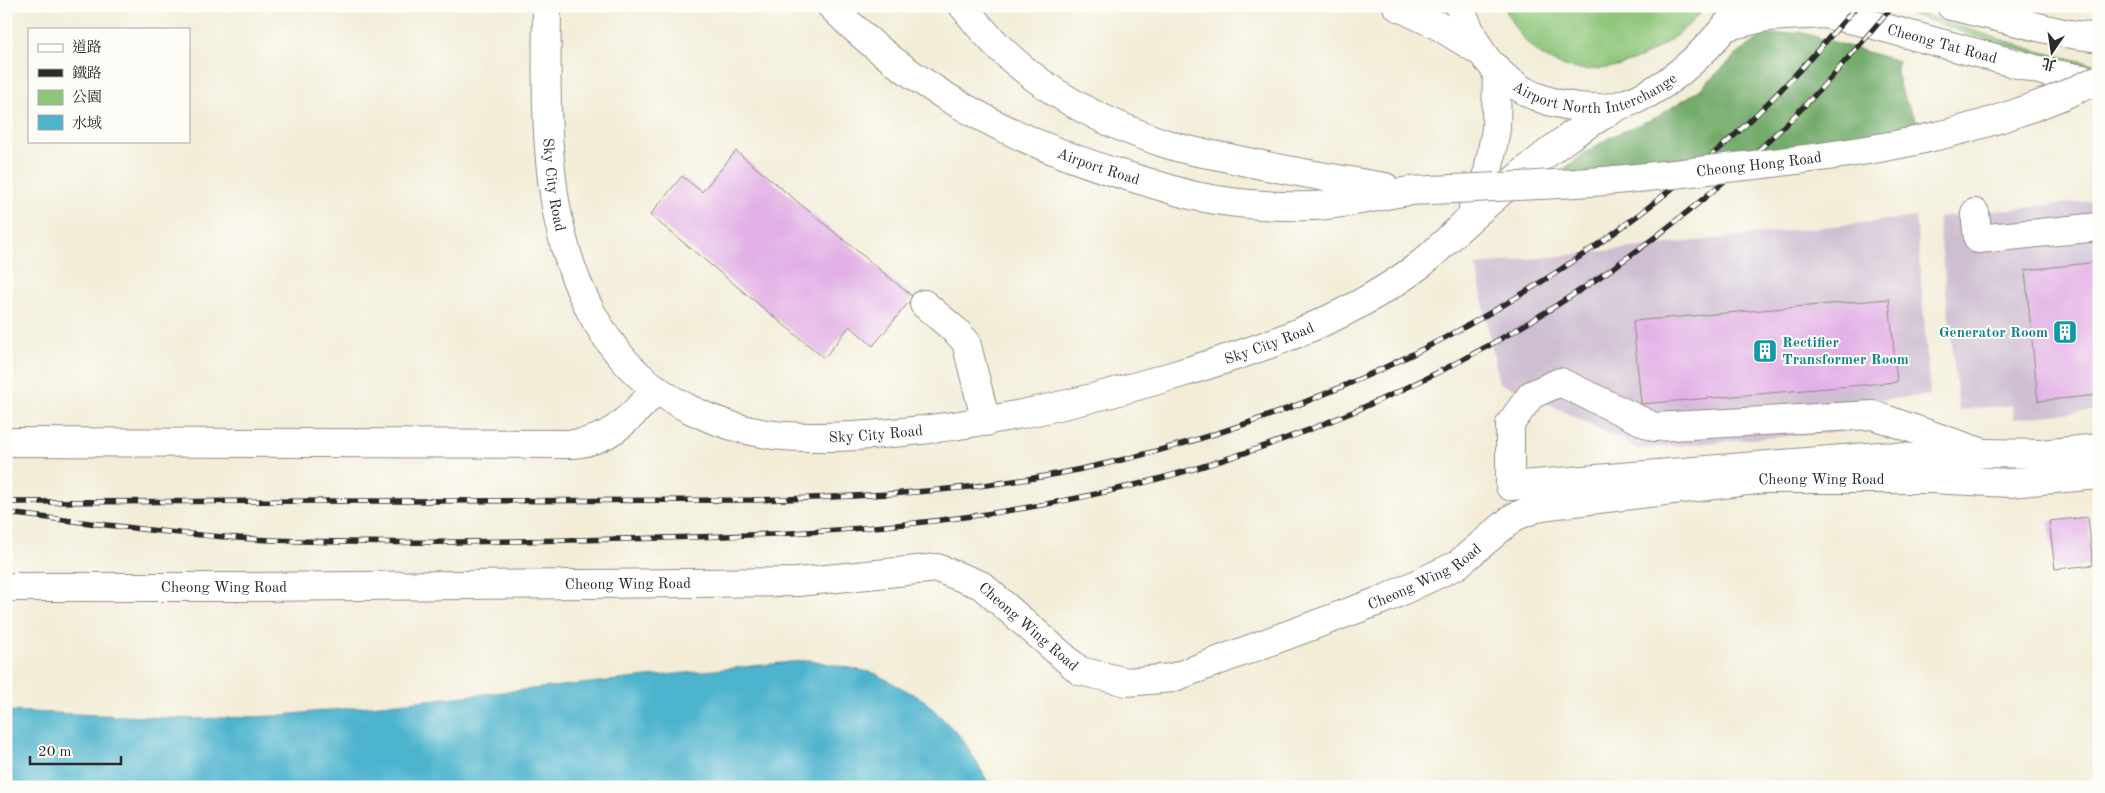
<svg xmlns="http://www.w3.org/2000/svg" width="2105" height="793" font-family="'Old Standard TT','Noto Serif TC',serif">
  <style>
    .industrial { fill: #cebed2 }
    .green { fill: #8ec67a; stroke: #5c7852 }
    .forest { fill: #72ab6a; stroke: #4e6b4a }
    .water { fill: #4eb4cd; stroke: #3c707c }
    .building { fill: #e2b0e6 }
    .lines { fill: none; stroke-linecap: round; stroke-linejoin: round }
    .minor-casing { stroke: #8f8c82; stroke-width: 30 }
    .major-casing { stroke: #8f8c82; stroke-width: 30 }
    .minor { stroke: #fff; stroke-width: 28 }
    .major { stroke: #fff; stroke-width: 28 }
    .rail-casing { stroke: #2b2b2b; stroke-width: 5.5 }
    .rail { stroke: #fdfcf7; stroke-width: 4; stroke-dasharray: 11; stroke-linecap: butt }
    .minor-bridge-casing { stroke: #8f8c82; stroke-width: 30; stroke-linecap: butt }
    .minor-bridge { stroke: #fff; stroke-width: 28 }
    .labels { text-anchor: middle; stroke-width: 4; stroke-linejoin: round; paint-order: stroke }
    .street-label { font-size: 15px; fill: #2b2b2b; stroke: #fdfcf7 }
    .culture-label { font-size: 15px; font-weight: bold; fill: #0d838f; stroke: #fdfcf7; text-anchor: end }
  </style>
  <rect width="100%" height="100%" fill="#fdfcf7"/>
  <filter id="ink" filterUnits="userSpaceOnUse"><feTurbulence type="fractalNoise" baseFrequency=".02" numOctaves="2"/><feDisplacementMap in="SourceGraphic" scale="10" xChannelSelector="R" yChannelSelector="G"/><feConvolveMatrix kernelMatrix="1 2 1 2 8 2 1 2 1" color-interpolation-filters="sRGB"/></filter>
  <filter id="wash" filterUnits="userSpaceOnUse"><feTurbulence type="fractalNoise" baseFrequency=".0096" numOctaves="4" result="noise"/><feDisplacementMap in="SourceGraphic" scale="20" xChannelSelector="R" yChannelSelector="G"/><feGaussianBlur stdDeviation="1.12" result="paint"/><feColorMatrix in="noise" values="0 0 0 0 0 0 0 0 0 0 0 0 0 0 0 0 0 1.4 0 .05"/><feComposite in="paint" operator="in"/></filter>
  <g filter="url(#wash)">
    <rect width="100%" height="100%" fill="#f3edd8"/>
    <!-- industrial -->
    <g class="industrial">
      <polygon points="2099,200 2099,410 2014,419 2012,405 1959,410 1938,217"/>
      <polygon points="1916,217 1930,395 1878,400 1869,429 1639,449 1531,395 1499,383 1476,265"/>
    </g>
    <!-- green -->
    <g class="green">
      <path d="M1504 6H1706C1651 74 1546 106 1504 6Z"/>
      <path d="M1889 6H1908L1931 17 2037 51 2093 64 2092 69C2023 52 1955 31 1889 6Z"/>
    </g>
    <!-- forest -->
    <path class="forest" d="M1800 32 1898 61C1893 85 1909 106 1920 126L1839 142 1554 177 1583 154 1610 137 1657 117 1699 90 1734 57 1762 36Z"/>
    <!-- water -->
    <polygon class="water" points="810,660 874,673 924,700 962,738 991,787 6,787 6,711 195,719 274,716"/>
    <g id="blocks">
      <!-- building -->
      <g class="building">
        <polygon points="736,151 913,297 873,346 850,326 824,358 650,215 682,176 702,192"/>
        <polygon points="2099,262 2099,395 2038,401 2025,270"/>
        <polygon points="1889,299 1897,382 1641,404 1633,321"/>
        <polygon points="2088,517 2093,565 2055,569 2049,521"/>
      </g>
    </g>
  </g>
  <g filter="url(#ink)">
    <use href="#blocks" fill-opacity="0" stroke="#8f8c82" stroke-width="1"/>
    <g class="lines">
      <defs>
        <g id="minor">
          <path id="s1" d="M547 6C546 127 540 263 624 360 660 401 719 428 774 435 813 439 853 437 892 433 988 425 1082 403 1175 375 1238 356 1303 335 1361 303 1380 292 1400 280 1417 267 1437 252 1453 233 1472 217 1502 191 1537 159 1569 137 1585 125 1603 116 1620 105"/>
          <path id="s2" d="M831 6C916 92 1025 147 1140 180 1158 185 1177 192 1195 196 1233 204 1273 207 1312 206 1343 205 1378 196 1409 191"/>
          <path d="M963 6C1017 78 1088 119 1173 146 1191 152 1211 154 1229 158 1281 170 1333 178 1385 187"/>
          <path id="s3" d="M1459 6C1466 21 1472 37 1481 51 1492 69 1516 88 1535 96 1557 106 1598 112 1621 105 1669 90 1708 50 1738 11"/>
          <polyline points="1951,6 2063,33 2099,38"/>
          <path id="s4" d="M1727 26 1767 17 1824 14 1863 22 2050 73 2099 82"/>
          <polyline points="1473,208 1488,172 1496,129 1497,69"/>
          <polyline points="1975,213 1978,239 2099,227"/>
          <polyline points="924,304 956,331 966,342 986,422"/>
          <polygon points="1560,382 1654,427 1873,415 1983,453 1932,459 1880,456 1510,486 1510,424 1531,395"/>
          <path d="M6 442 574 444C613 440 631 416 657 389"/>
          <polyline points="1983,453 2041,454 2099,448"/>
          <path id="s5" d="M6 587H253L797 582 937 568 981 585 1080 671 1127 682 1172 678 1387 598 1457 565 1514 517 1541 506 1764 479H1931L2010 483 2099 475"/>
        </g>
        <polyline id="major" points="1397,6 1437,25 1481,52"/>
      </defs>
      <!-- minor casing -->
      <use href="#minor" class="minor-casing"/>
      <!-- major casing -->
      <use href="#major" class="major-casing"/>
      <!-- minor -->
      <use href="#minor" class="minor"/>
      <!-- major -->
      <use href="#major" class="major"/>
      <defs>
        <g id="rail">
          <path d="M6 502 752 500C850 497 949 493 1046 476 1303 429 1543 309 1736 134 1779 94 1818 51 1857 6"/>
          <path d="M6 513C95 523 184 536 272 540 389 545 506 541 622 539 766 536 910 530 1052 503 1324 452 1583 322 1782 128 1822 90 1857 48 1893 6"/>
        </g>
      </defs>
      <!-- rail casing -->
      <use href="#rail" class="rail-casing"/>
      <!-- rail -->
      <use href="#rail" class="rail"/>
      <defs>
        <g id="minor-bridge">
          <path id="s6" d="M1409 191C1469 188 1530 186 1590 182 1636 179 1681 173 1726 168 1859 154 1976 139 2099 79"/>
        </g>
      </defs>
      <!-- minor-bridge casing -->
      <use href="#minor-bridge" class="minor-bridge-casing"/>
      <!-- minor-bridge -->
      <use href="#minor-bridge" class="minor-bridge"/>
    </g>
  </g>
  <!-- icons -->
  <defs>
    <symbol id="building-square" viewBox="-11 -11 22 22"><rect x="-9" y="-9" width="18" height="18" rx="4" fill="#0f9aa8" stroke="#fdfcf7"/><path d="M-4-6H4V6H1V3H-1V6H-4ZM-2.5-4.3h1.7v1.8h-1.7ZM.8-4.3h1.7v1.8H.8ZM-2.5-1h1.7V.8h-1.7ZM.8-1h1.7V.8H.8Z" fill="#fff"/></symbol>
  </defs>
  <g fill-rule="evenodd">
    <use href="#building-square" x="2051" y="318" width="28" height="28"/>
    <use href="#building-square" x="1751" y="337" width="28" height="28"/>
  </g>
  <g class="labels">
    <!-- street labels -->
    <g class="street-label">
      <text dy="5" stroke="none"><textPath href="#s4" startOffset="220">Cheong Tat Road</textPath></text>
      <text dy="5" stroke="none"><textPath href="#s3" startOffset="184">Airport North Interchange</textPath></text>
      <text dy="5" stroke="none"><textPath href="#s6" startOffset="351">Cheong Hong Road</textPath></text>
      <text dy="5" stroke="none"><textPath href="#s2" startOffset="315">Airport Road</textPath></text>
      <text dy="5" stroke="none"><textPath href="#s1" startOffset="179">Sky City Road</textPath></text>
      <text dy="5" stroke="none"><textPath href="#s1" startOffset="1049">Sky City Road</textPath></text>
      <text dy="5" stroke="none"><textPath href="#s1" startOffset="644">Sky City Road</textPath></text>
      <text dy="5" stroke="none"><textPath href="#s5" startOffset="1896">Cheong Wing Road</textPath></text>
      <text dy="5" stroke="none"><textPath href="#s5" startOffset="1476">Cheong Wing Road</textPath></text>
      <text dy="5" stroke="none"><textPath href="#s5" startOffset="622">Cheong Wing Road</textPath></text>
      <text dy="5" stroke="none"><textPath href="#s5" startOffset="218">Cheong Wing Road</textPath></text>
      <text dy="5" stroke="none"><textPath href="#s5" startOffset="1042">Cheong Wing Road</textPath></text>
    </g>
    <!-- culture labels -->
    <g class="culture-label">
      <text x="2048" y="337">Generator Room</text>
      <text x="1782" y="347" text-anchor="start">Rectifier<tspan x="1782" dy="17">Transformer Room</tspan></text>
    </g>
  </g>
  <!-- margin -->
  <rect width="2105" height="793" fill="none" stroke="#fdfcf7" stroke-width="25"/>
  <!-- legend -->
  <rect x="28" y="28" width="162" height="115" fill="#fdfcf7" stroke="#a9a8a5"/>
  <rect x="38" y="44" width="25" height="8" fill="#ffffff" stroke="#a9a8a5"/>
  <text x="72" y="52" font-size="15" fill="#2b2b2b">道路</text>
  <rect x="38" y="69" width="25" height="8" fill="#2b2b2b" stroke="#a9a8a5"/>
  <text x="72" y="78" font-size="15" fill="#2b2b2b">鐵路</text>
  <rect x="38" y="90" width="25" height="15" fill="#8ec67a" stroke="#a9a8a5"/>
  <text x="72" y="102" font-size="15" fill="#2b2b2b">公園</text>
  <rect x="38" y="115" width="25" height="15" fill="#4eb4cd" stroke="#a9a8a5"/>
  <text x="72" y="128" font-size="15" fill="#2b2b2b">水域</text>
  <!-- north arrow -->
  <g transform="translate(2052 52) rotate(193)" stroke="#fdfcf7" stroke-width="4" paint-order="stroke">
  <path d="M0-4L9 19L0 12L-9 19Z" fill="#2b2b2b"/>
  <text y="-8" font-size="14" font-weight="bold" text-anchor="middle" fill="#2b2b2b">北</text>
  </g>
  <!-- scale -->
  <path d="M30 756v8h91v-8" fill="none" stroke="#2b2b2b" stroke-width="2.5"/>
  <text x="38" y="756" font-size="15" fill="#2b2b2b" stroke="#fdfcf7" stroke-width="4" paint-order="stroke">20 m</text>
</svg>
